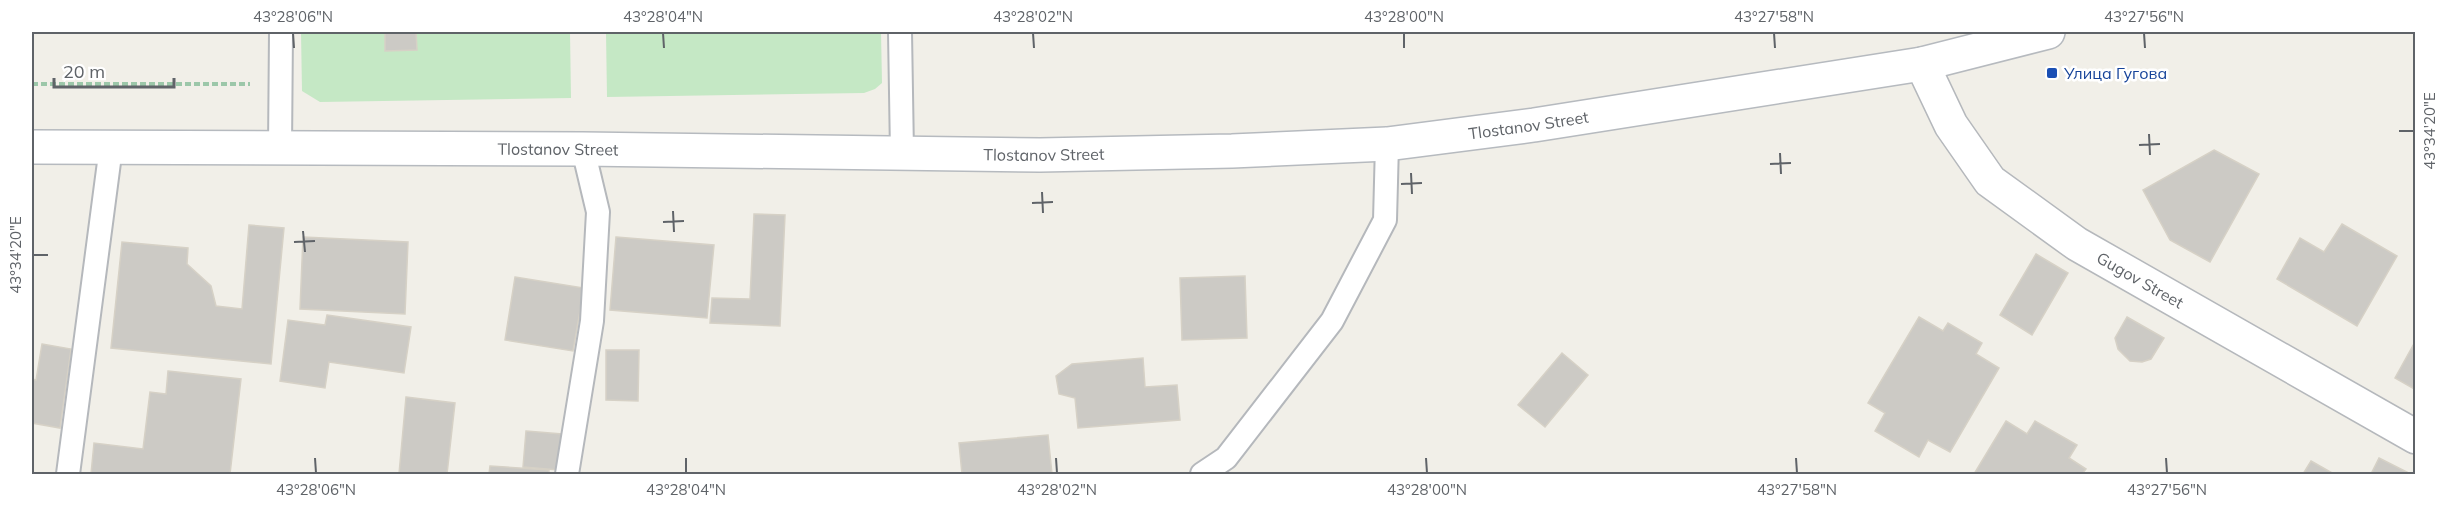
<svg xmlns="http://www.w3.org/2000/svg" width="2447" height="506" font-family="Mulish,sans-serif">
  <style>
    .green { fill: #c5e8c5 }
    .building { fill: #cccac5; stroke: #d6d1c6; stroke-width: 1.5 }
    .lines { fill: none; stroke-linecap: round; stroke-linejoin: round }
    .service-casing { stroke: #b5b8bc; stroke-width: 26 }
    .minor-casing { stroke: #b5b8bc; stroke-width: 36 }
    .secondary-casing { stroke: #b6babf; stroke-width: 36 }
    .path { stroke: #9cc7a9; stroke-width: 4; stroke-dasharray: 6 3; stroke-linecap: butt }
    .service { stroke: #fff; stroke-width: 22 }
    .minor { stroke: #fff; stroke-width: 33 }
    .secondary { stroke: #fff; stroke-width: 33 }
    .ticks { fill: none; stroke: #5f6368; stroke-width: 2 }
    .transit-dot { fill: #1a4fb4; stroke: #fff; stroke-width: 2 }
    .labels { text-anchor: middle; stroke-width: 5; stroke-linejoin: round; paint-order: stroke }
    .transit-label { font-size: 16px; fill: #164399; stroke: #fff; text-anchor: start }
    .street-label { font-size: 16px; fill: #5f6368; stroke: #fff }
    .neatline { fill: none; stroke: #5f6368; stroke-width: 2 }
    .ticks-label { font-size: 15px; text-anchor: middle; fill: #5f6368 }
  </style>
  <rect width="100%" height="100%" fill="#f1efe8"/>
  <!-- green -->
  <g class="green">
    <polygon points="301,32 570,32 571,98 320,102 302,91"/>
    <polygon points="606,32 881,32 882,83 875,89 864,93 607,97"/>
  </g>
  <!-- building -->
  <g class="building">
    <polygon points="385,32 416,32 417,50 385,51"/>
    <polygon points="2214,150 2259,174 2210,262 2170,240 2143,190"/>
    <polygon points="754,214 785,215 780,326 710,323 712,298 750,299"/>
    <polygon points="2342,224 2397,256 2357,326 2277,279 2300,238 2324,252"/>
    <polygon points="249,225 284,228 271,364 111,348 122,242 188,248 187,264 211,286 216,306 242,309"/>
    <polygon points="303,237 408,242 405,314 300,309"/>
    <polygon points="616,237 714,245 707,318 610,310"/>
    <polygon points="2036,254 2068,273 2032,335 2000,315"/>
    <polygon points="1245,276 1247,338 1182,340 1180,278"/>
    <polygon points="515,277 584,288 573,351 505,340"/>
    <polygon points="327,315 411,327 404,373 329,362 325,388 280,381 288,320 325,325"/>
    <polygon points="1919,317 1943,331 1948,323 1982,343 1976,354 1999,368 1950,452 1928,440 1919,457 1875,431 1885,413 1868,403"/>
    <polygon points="2127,317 2164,338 2151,359 2142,362 2130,361 2118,349 2115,338"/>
    <polygon points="2416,340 2416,390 2395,378"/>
    <polygon points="42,344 71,349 60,428 32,423 32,379 36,380"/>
    <polygon points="606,350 639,350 638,401 606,400"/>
    <polygon points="1562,353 1588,375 1545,427 1518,405"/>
    <polygon points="1143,358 1145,387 1177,385 1180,420 1078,428 1075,398 1059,394 1056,376 1072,364"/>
    <polygon points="168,371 241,379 230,474 91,474 94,443 143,449 150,392 166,394"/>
    <polygon points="406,397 455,403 447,474 399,474"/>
    <polygon points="2006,421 2027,434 2035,421 2077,445 2069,458 2086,469 2082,474 1974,474"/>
    <polygon points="526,431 562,434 559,470 523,467"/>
    <polygon points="1048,435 1052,474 962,474 959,443"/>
    <polygon points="2379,458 2407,472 2406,474 2371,474"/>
    <polygon points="2311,461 2334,474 2303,474"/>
    <polygon points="490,466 549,470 549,474 489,474"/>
  </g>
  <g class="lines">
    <defs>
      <g id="service">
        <polyline points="900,32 902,153"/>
        <polyline points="280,148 281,32"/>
        <polyline points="68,474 111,147"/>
        <polyline points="567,474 592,321 598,212 583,149"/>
        <polyline points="1202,474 1226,458 1332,321 1385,220 1387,144"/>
      </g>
      <g id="minor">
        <path id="s1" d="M1922 64 1951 125 1990 181 2077 244 2416 437"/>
      </g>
      <g id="secondary">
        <path id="s2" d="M32 147 583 149 1040 155 1232 151 1387 144 1534 125 1922 64 2048 32"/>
      </g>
    </defs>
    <!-- service casing -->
    <use href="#service" class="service-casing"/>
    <!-- minor casing -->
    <use href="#minor" class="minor-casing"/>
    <!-- secondary casing -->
    <use href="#secondary" class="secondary-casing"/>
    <!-- path -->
    <polyline class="path" points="32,84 250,84"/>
    <!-- service -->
    <use href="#service" class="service"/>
    <!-- minor -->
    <use href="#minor" class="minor"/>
    <!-- secondary -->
    <use href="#secondary" class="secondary"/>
  </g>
  <!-- ticks -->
  <path class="ticks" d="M293 33 294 48M663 33 664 48M1033 33 1034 48M1404 33V48M1774 33 1775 48M2144 33 2145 48M2399 131H2414M2149 134 2150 155M2139 145 2160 144M1780 153 1781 174M1770 164 1791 163M1411 173 1412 194M1401 184 1422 183M1042 192 1043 213M1032 203 1053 202M673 211 674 232M663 222 684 221M303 231 305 252M294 242 315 241M33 255H48M315 458 316 473M686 458V473M1056 458 1057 473M1426 458 1427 473M1796 458 1797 473M2166 458 2167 473"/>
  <!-- markers -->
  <rect class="transit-dot" x="2046" y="67" width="12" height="12" rx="3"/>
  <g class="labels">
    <!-- transit labels -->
    <g class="transit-label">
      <text x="2064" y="79">Улица Гугова</text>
    </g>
    <!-- street labels -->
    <g class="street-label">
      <text dy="6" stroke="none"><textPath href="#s2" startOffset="1498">Tlostanov Street</textPath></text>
      <text dy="6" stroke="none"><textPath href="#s2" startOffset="526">Tlostanov Street</textPath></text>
      <text dy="6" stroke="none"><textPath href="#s2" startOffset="1012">Tlostanov Street</textPath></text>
      <text dy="6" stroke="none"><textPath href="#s1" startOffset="316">Gugov Street</textPath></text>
    </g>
  </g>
  <!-- border -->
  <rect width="2447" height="506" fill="none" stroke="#ffffff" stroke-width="66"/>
  <!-- scale -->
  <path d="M54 78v9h120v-9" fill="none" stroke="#5f6368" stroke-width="3"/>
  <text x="63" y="78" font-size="18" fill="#5f6368" stroke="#ffffff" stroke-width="4.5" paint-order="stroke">20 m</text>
  <rect x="33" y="33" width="2381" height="440" class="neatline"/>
  <g class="ticks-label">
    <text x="293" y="22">43°28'06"N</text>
    <text x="663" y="22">43°28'04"N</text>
    <text x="1033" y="22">43°28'02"N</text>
    <text x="1404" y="22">43°28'00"N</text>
    <text x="1774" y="22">43°27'58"N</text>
    <text x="2144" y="22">43°27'56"N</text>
    <text transform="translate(2430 131) rotate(-90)" y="5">43°34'20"E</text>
    <text transform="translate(16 255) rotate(-90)" y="5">43°34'20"E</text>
    <text x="316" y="495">43°28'06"N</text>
    <text x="686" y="495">43°28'04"N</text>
    <text x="1057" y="495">43°28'02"N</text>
    <text x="1427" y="495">43°28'00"N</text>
    <text x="1797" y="495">43°27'58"N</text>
    <text x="2167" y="495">43°27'56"N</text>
  </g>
</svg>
